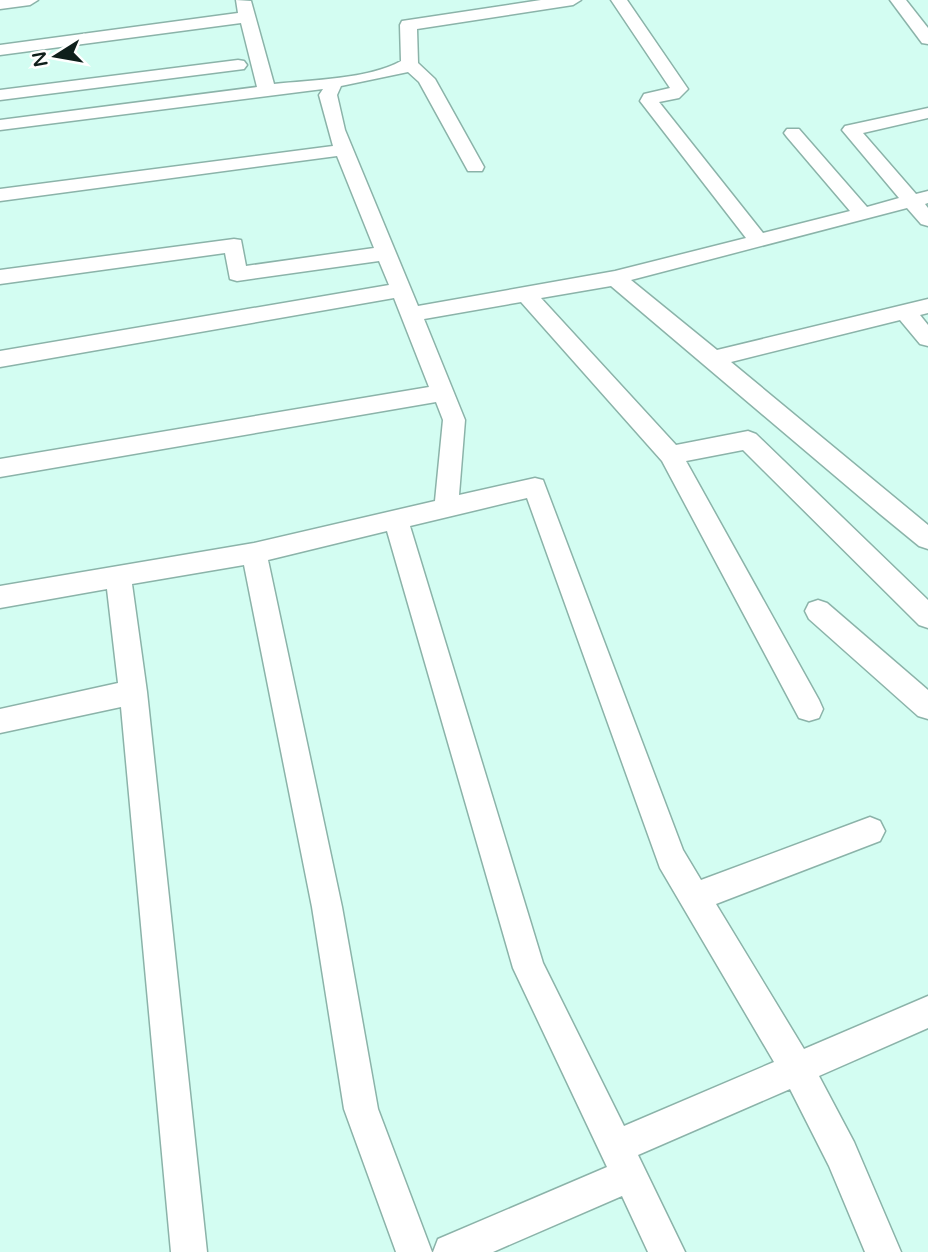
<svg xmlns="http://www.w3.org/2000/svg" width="928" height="1252" font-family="'Varela Round',sans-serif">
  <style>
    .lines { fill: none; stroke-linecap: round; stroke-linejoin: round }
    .minor-casing { stroke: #8bb3a9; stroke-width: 3 }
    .minor { fill: #fff; fill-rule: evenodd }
  </style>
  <rect width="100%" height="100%" fill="#d3fdf2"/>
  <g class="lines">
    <defs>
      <g id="minor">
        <polygon points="0,0 38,0 30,5 0,9"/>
        <path d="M236 0 251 1 274 84C311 80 369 79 401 61L400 25 402 21 541 0H581L573 5 417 29 418 63 435 79 484 167 482 171H468L419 82 408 72 341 86 337 95 345 130 418 306 615 271 746 238 640 101 644 94 670 88 611 0H627L688 89 679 98 659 102 763 233 850 211 787 137 784 133 787 129H799L867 207 899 198 842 130 845 126 928 108V118L863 133 916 194 928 191V203L925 204 928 208V226L921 224 907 208 631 280 717 350 928 299V313L920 315 928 325V346L920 344 900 320 731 362 928 525V549L919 546 880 514 611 286 541 298 676 445 748 431 756 434 928 600V628L919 625 743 450 686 461 819 700 823 709 819 718 809 721 799 718 662 461 521 302 424 319 465 420 459 495 535 478 543 480 683 850 701 880 870 817 880 821 885 831 880 841 716 904 804 1049 928 996V1028L819 1076 854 1142 901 1252H865L829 1166 790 1089 638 1155 685 1252H648L622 1196 493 1252H433L438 1239 607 1167 513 968 387 531 268 560 342 907 378 1109 432 1252H396L344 1109 312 907 244 565 132 584 147 692 207 1252H171L121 707 0 733V709L118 683 107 589 0 608V586L254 543 435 501 443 420 436 402 0 477V459L429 387 394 298 0 367V351L389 285 379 261 237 281 230 279 225 253 0 284V270L234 239 241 240 246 266 374 248 337 156 0 201V189L333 146 319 95 323 89 0 130V120L257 87 241 23 0 55V45L238 13ZM527 498 660 868 774 1062 624 1126 543 963 410 526Z"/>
        <polygon points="890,0 906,0 928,28 928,44 922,43"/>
        <polygon points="238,60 244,61 247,65 244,69 0,100 0,90"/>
        <polygon points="818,600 827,603 928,690 928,719 918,716 809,619 805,611 809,603"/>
      </g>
    </defs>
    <!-- minor casing -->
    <use href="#minor" class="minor-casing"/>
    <!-- minor -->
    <use href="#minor" class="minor"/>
  </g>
  <!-- north arrow -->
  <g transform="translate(56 56) rotate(259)" stroke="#ffffff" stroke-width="5" paint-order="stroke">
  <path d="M0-5L12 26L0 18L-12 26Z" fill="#0f1f1b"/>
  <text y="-10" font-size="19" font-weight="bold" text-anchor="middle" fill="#0f1f1b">N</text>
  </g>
</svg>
